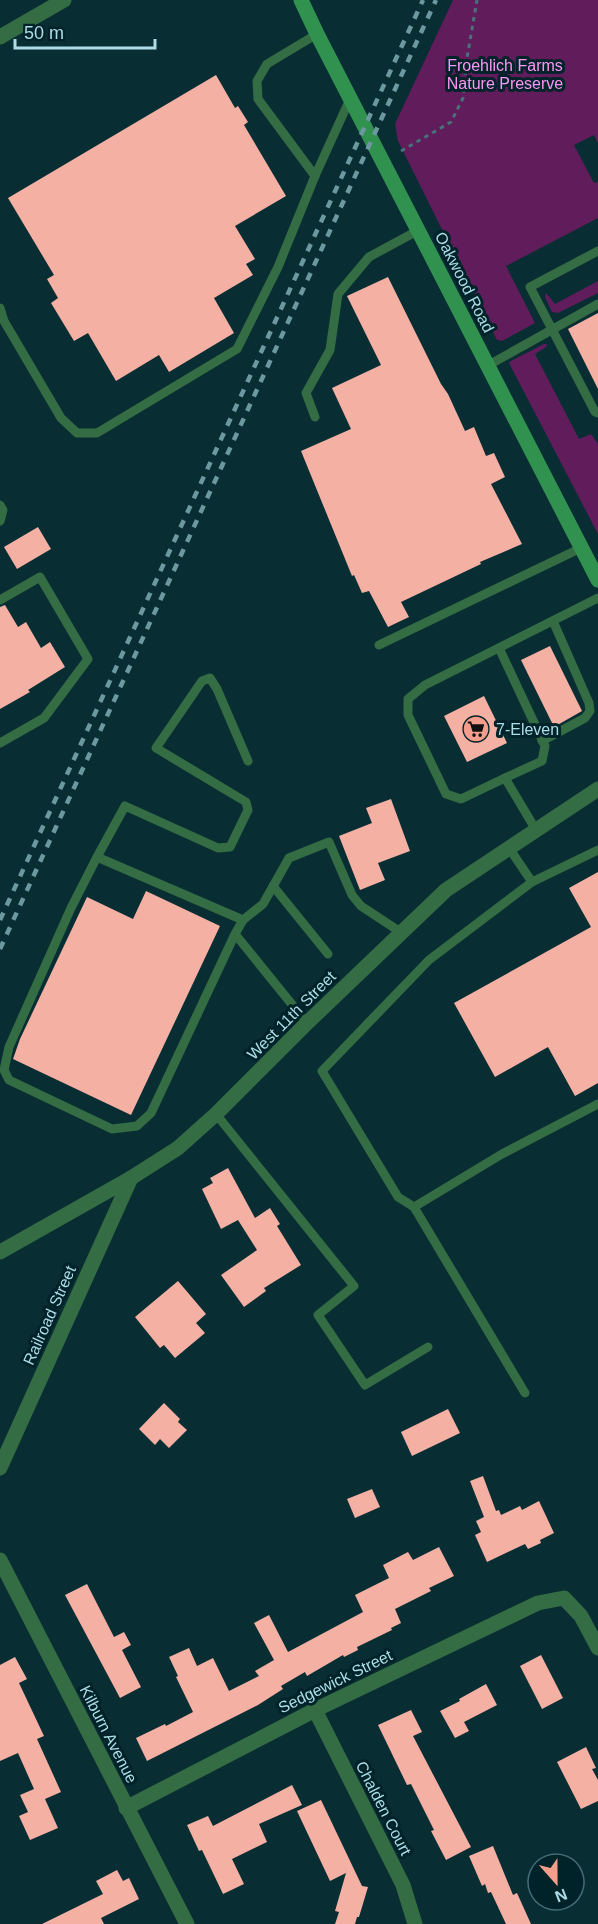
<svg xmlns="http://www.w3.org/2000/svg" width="598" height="1924" font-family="Arial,sans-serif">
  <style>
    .green { fill: #611c5c }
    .building { fill: #f5b0a4 }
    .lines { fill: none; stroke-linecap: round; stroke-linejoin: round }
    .path { stroke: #487279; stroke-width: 3; stroke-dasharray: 4.5 4.5; stroke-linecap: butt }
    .service { stroke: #346c43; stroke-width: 9 }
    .minor { stroke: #346c43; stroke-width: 15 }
    .tertiary { stroke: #346c43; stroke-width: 15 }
    .secondary { stroke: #319250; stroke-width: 15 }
    .rail { stroke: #6c98a0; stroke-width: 4.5; stroke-dasharray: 8 8; stroke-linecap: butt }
    .labels { text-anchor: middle; stroke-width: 6; stroke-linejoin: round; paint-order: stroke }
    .park-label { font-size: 16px; fill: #fd96f3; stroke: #002329 }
    .street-label { font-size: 16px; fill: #acdde6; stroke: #002329 }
    .poi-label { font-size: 16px; fill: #acdde6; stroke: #002329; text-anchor: start }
  </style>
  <rect width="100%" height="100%" fill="#082d33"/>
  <!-- green -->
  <g class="green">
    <polygon points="453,0 598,0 598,143 594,135 574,145 594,183 598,182 598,218 506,266 535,323 502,341 497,340 398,141 395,124"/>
    <polygon points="598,281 598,293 558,313 552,312 545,297 546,293 555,304"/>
    <polygon points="544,344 547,344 546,347 535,354 579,439 591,434 598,444 598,534 509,363 511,361"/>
  </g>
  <!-- building -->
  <g class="building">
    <polygon points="216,75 235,108 238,106 248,122 244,125 286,196 235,226 255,259 246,264 253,275 214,298 234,333 169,372 159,355 116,381 88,333 74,341 51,303 58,298 47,279 54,275 8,198"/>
    <polygon points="388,277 441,384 448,394 465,431 474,427 486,456 494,453 505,477 491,484 522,544 480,562 481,564 401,602 409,617 388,627 369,591 362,593 354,575 352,576 301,451 351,429 332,388 381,365 347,296"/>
    <polygon points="598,313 598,389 568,329"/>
    <polygon points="38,527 51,549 17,569 4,547"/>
    <polygon points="5,605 18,627 26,622 41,648 50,642 65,667 28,690 30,692 0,709 0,607"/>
    <polygon points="550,646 582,711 554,727 521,660"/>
    <polygon points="484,696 507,743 467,762 444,716"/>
    <polygon points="391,799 410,851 378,863 385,880 360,890 339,836 372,823 366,808"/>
    <polygon points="598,872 598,1083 575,1096 548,1047 495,1077 454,1003 591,927 569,888"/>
    <polygon points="146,891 220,926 131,1115 13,1059 20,1039 87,897 133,919"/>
    <polygon points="228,1168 255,1218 270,1208 280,1224 277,1226 301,1265 264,1288 266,1291 244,1307 221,1275 257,1250 238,1220 221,1229 202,1189 213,1183 210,1178"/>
    <polygon points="178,1281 206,1314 196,1323 205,1333 175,1358 164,1345 160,1348 135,1317"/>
    <polygon points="164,1403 180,1419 178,1422 187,1430 169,1448 160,1439 155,1445 139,1429"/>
    <polygon points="448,1409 460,1433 412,1456 401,1432"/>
    <polygon points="483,1476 496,1511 499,1510 501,1515 520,1506 522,1510 539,1501 554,1533 540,1540 541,1543 528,1549 525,1544 487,1562 475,1535 481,1532 476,1521 484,1517 470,1481"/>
    <polygon points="372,1489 380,1507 355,1518 347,1499"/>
    <polygon points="439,1547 454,1576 429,1588 431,1591 395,1609 401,1623 391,1628 392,1630 357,1647 358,1650 344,1657 343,1655 307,1676 305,1672 281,1686 283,1689 258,1705 147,1761 136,1738 165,1724 166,1726 193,1712 176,1677 178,1676 169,1657 189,1648 197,1666 213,1658 229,1691 259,1676 255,1671 274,1660 254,1623 269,1615 288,1652 363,1612 355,1595 389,1578 383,1565 408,1552 413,1560"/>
    <polygon points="87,1584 114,1637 124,1632 131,1645 122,1650 141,1687 120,1698 65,1595"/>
    <polygon points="541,1655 563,1698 542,1709 520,1666"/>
    <polygon points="15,1657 27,1679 19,1683 44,1736 37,1739 61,1792 45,1799 58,1828 30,1840 19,1816 28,1812 20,1795 34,1789 18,1753 0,1761 0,1665"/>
    <polygon points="486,1684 497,1705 464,1722 469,1731 455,1738 440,1711 460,1701 459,1699"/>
    <polygon points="411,1710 422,1732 413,1736 471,1847 446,1860 431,1831 434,1830 411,1784 407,1785 378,1725"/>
    <polygon points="586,1747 596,1768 592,1769 598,1780 598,1801 581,1809 557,1762"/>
    <polygon points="292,1785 302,1805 259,1824 267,1842 232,1859 244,1884 223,1894 202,1850 199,1851 187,1825 208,1816 213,1826"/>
    <polygon points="321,1800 362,1886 368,1887 359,1917 357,1917 355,1924 335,1924 339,1912 335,1911 346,1873 330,1881 297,1811"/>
    <polygon points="493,1846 513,1895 517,1893 531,1924 506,1924 491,1892 488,1893 485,1884 482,1886 469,1856"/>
    <polygon points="117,1870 123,1881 129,1878 139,1899 101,1918 104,1924 42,1924 103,1894 96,1881"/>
  </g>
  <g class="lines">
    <!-- path -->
    <polyline class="path" points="401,151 451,122 463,98 467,58 477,0"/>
    <!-- service -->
    <g class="service">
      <polyline points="315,176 350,99"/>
      <polyline points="598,251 530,287 595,412 598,413"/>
      <polyline points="0,308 4,321 61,418 77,433 97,433 237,349 278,267 315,176 258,99 257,81 267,64 317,34"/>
      <polyline points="487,366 598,304"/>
      <polyline points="315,417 306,393 330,350 338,294 369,257 419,230"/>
      <polyline points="0,505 3,510 0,521"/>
      <polyline points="0,600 40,577 88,659 44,718 0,743"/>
      <polyline points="379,645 581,548"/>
      <polyline points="499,648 545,746 542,761 505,778"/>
      <polyline points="542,741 585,718 590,711 589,703 553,621"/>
      <polyline points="536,830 505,778 461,799 446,794 408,715 408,699 425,685 598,598"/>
      <polyline points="509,848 532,882 598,850"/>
      <polyline points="97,857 125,806 218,848 230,847 248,810 246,802 156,748 202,681 210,678 217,689 248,761"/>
      <polyline points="532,882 429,960 322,1071 398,1197 414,1207 502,1154 598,1104"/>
      <polyline points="273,886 328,954"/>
      <polyline points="243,920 263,904 289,858 329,842 352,895 361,906 402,933"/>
      <polyline points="235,934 243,920 97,857 71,908 9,1047 4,1070 9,1080 112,1129 137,1126 151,1113 235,934 307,1023"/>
      <polyline points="216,1114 354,1286 318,1315 365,1385 428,1347"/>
      <polyline points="414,1207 525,1393"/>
    </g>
    <!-- minor -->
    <g class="minor">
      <polyline points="0,37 64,0"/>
      <polyline points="0,1468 131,1178"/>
      <polyline points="0,1560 187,1924"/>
      <polyline points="315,1710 403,1885 415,1924"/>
      <polyline points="126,1808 315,1710 538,1603 564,1598 581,1616 598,1648"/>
    </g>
    <!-- tertiary -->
    <polyline class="tertiary" points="0,1252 131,1178 178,1148 216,1114 307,1023 446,890 598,789"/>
    <!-- secondary -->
    <polyline class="secondary" points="301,0 317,34 598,580"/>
    <!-- rail -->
    <g class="rail">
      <polyline points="0,920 423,0"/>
      <polyline points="0,949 436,0"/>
    </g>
  </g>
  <!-- icons -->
  <defs>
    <symbol id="supermarket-disc" viewBox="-11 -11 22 22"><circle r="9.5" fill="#f59d8d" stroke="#002329"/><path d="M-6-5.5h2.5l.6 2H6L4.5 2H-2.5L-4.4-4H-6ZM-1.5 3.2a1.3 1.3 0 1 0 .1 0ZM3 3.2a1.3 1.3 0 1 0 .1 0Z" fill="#111"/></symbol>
  </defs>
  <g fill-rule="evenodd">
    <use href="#supermarket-disc" x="461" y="714" width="30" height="30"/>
  </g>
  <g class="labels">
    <!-- park labels -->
    <g class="park-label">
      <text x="505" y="71">Froehlich Farms<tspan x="505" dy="18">Nature Preserve</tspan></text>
    </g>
    <!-- street labels -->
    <g class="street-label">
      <text transform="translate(465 282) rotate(63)" y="6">Oakwood Road</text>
      <text transform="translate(291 1015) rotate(-45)" y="6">West 11th Street</text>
      <text transform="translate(49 1315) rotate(-66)" y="6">Railroad Street</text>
      <text transform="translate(335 1681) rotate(-26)" y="6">Sedgewick Street</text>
      <text transform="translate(109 1734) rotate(63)" y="6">Kilburn Avenue</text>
      <text transform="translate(384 1808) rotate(63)" y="6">Chalden Court</text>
    </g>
    <!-- poi labels -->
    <g class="poi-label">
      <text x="496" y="735">7-Eleven</text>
    </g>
  </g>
  <!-- north arrow -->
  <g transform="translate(556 1882) rotate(159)"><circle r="28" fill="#002329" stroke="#456d75" stroke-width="1.5"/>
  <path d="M0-4.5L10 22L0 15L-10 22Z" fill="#f59d8d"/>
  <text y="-9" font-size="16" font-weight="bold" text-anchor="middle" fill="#acdde6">N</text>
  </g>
  <!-- scale -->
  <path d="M15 39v9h140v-9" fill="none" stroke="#acdde6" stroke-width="3"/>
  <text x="24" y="39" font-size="18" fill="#acdde6" stroke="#002329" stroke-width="4.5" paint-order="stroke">50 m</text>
</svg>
